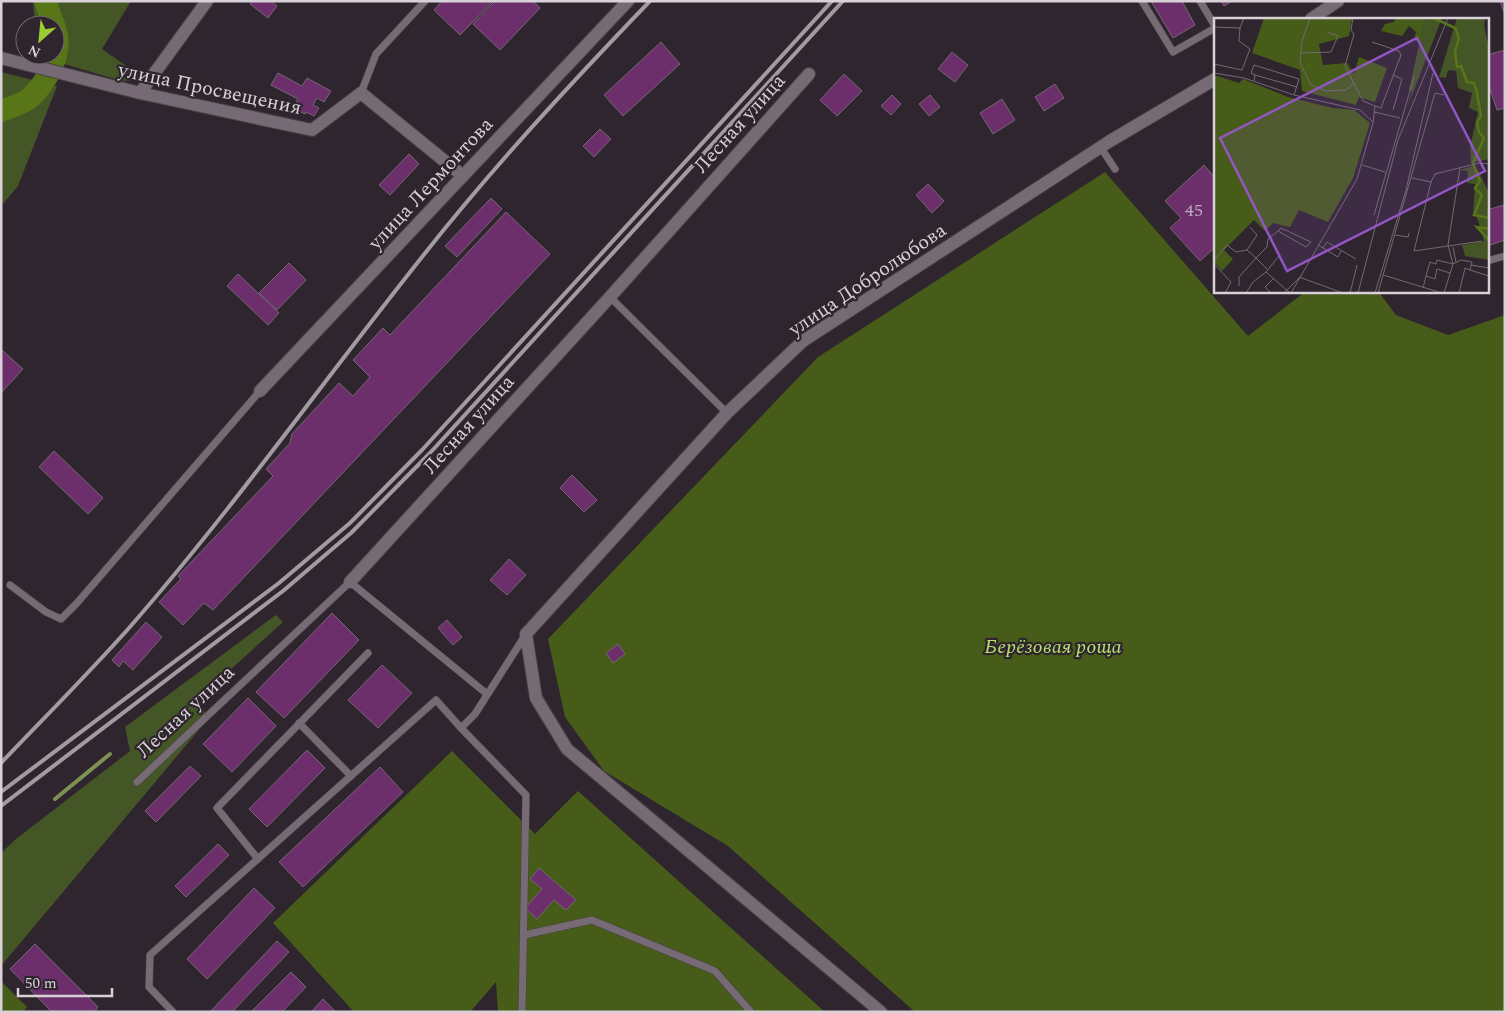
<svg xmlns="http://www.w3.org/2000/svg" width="1506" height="1013" font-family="Spectral,serif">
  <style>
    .green { fill: #455626 }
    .forest { fill: #465c18 }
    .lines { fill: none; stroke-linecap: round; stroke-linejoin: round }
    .stream { stroke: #7e9151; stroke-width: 4 }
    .river { stroke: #587517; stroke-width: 22 }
    .building { fill: #6d2f6c; stroke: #736772 }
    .lane-casing { stroke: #494148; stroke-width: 8 }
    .street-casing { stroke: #494148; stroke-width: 14 }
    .secondary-casing { stroke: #494148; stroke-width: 14 }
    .lane { stroke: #766a75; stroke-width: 7 }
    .street { stroke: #766a75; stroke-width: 12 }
    .secondary { stroke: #766a75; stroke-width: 12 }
    .rail { stroke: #a29ba2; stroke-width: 4 }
    .labels { text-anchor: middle; stroke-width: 4.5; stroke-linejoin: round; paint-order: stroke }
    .number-label { font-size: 18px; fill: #bda9bd }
    .street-label { font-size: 20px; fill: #d8d2d8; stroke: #2f252e }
    .park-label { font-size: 20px; font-style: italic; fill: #b7e06d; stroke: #2f252e }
    .inset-river { fill: none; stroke: #587517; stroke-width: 2.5 }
    .inset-road { fill: none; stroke: #736a72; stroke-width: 1 }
    .view { fill: #9256c5; fill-opacity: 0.15; stroke: #9256c5; stroke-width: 2.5 }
    .inset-edge { fill: none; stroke: #d8d2d8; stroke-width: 2.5 }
  </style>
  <rect width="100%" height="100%" fill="#2f252e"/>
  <!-- green -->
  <g class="green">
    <polygon points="33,1 131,1 102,49 145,79 122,81 64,64 55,52 55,25 35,25"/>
    <polygon points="1,72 57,86 18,186 1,206"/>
    <polygon points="276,615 283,622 198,699 208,719 1,966 1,853 16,839 130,751 125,727"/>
  </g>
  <!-- forest -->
  <g class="forest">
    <polygon points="1105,172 1248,336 1306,291 1378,291 1396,315 1448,335 1505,315 1505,1012 915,1012 728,846 604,771 565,717 548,639 818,357"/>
    <polygon points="452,751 535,834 578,791 825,1012 498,1012 496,982 470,1012 354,1012 273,923"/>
    <polygon points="1,981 27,1007 23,1012 1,1012"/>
  </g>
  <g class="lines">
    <!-- stream -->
    <polyline class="stream" points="55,799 110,754"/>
    <!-- river -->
    <g class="river">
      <polyline points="45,1 54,25"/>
      <path d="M1 111C10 107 23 104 30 98 47 82 64 52 55 28"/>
    </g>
  </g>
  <!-- building -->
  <g class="building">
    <polygon points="252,1 271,1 277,6 268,18 250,4"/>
    <polygon points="442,1 493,1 460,35 434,10"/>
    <polygon points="495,1 533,1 540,8 500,50 473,24"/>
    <polygon points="1151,1 1182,1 1195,25 1173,38"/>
    <polygon points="1221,1 1232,1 1224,6"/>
    <polygon points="1500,1 1505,1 1505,15"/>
    <polygon points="661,42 680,64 623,116 604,95"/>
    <polygon points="1505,50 1505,108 1497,110 1487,80 1487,55"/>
    <polygon points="952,52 968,65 955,82 938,69"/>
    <polygon points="278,73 302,86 307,78 331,91 324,102 317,98 313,105 319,108 314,116 306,112 305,114 293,108 298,99 271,85"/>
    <polygon points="844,74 862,91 837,116 820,100"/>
    <polygon points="1055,84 1064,98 1044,111 1035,97"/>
    <polygon points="892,95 901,104 891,115 881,106"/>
    <polygon points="930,95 940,107 929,116 919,104"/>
    <polygon points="1002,99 1015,120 993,134 980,113"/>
    <polygon points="600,129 611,139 594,157 583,146"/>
    <polygon points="409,154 419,164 390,195 379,185"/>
    <polygon points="1204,165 1215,178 1215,247 1200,261 1170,228 1181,218 1165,201"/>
    <polygon points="928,184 944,201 932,213 916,195"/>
    <polygon points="491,198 502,209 457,257 445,246"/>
    <polygon points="1504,205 1505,240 1487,246 1487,210"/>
    <polygon points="506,212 550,254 213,610 204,603 183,625 159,602 181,579 178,576 273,476 266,469 290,443 292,434 339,383 353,396 370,377 353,360 383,328 390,335"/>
    <polygon points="289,263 306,280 277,310 259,293"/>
    <polygon points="238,274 279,313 268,325 227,286"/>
    <polygon points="3,351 23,369 1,393 1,353"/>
    <polygon points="54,451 103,498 88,514 39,467"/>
    <polygon points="572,475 597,500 584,512 560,488"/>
    <polygon points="509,559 526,575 507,595 490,580"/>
    <polygon points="332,613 359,640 284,718 256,692"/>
    <polygon points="447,620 462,637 453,645 438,628"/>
    <polygon points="146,622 162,637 133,670 123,661 119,667 112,660"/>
    <polygon points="618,644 625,654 613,663 606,653"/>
    <polygon points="382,665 412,693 378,728 348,700"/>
    <polygon points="248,698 276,726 232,772 203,744"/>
    <polygon points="307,750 325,768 267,827 249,809"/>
    <polygon points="190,766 201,776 156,822 145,811"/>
    <polygon points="380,767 403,792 303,887 279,862"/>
    <polygon points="218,844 229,855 186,897 175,886"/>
    <polygon points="539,868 576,900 566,910 554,900 537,919 525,908 542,889 530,879"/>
    <polygon points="254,888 275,908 207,979 187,959"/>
    <polygon points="277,941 289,952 232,1012 210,1012"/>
    <polygon points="35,944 98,1007 94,1012 52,1012 10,969"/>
    <polygon points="291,972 306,987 282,1012 251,1012"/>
    <polygon points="323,999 336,1012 311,1012"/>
  </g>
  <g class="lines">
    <defs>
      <g id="lane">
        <polyline points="1142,1 1173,52 1215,28"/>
        <polyline points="1200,1 1215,26"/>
        <polyline points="361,93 376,54 425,1"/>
        <polyline points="1101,148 1115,169"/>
        <polyline points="1487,261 1505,256"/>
        <polyline points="610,297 727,413"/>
        <polyline points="10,585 46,612 61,619 77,603 260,391"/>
        <polyline points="299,723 351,776"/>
        <polyline points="137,782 350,582 487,694"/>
        <polyline points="258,859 217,808 368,653"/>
        <polyline points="524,935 592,920 715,971 751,1012"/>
        <polyline points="173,1012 149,987 150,955 436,700 461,728"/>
        <polyline points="522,1012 526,795 461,728 475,714 526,634"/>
      </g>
      <g id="street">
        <polyline points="1,58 140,93 312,130 361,93 463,176"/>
        <polyline points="140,93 207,1"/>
        <polyline points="260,391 628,1"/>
        <polyline points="350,582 610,297 809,74"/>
        <polyline points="526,634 536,698 567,749 881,1012"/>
      </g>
      <g id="secondary">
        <polyline points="1311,19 1338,1"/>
        <polyline points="526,634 727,413 803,341 1110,141 1215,79"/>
      </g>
    </defs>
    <!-- lane casing -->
    <use href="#lane" class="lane-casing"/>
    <!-- street casing -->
    <use href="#street" class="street-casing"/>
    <!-- secondary casing -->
    <use href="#secondary" class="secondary-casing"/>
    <!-- lane -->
    <use href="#lane" class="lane"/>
    <!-- street -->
    <use href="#street" class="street"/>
    <!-- secondary -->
    <use href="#secondary" class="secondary"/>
    <!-- rail -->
    <g class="rail">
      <path d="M1 763C44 718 88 674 129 628 233 509 324 380 422 257 493 167 570 84 650 1"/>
      <polyline points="1,792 279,583 350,523 422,450 832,1"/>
      <polyline points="1,806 283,591 351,533 430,453 843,1"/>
    </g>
  </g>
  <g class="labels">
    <!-- number labels -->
    <g class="number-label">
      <text x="1194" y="216">45</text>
    </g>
    <!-- street labels -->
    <g class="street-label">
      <text transform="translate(210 88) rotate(12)" y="7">улица Просвещения</text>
      <text transform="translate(739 123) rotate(-48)" y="7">Лесная улица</text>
      <text transform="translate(430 183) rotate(-47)" y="7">улица Лермонтова</text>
      <text transform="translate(867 279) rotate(-34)" y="7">улица Добролюбова</text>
      <text transform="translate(468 424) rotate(-48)" y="7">Лесная улица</text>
      <text transform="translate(185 711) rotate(-43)" y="7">Лесная улица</text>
    </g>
    <!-- park labels -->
    <g class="park-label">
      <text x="1053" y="653">Берёзовая роща</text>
    </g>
  </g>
  <!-- overview -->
  <g transform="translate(1214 18)">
    <rect width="275" height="275" fill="#2f252e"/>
    <path d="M211 0H228L193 90 198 74 195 72ZM243 0H271L270 8 275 30V141L257 145 256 129 264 94 255 90 258 75 244 70 242 53 234 52 232 60 225 59ZM258 148 264 152 275 175V242L251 238 248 227 270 223 263 199 259 196 261 166 253 165 254 153 246 152Z" fill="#455626"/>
    <path d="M50 0H138L135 18 105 26 109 47 133 45 140 56 145 39 173 50 161 84 145 79 142 87 88 73 86 52 38 35ZM181 0H211L206 24 200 22 202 14 195 8 188 18 167 13 171 6 180 4ZM0 57 25 65 29 61 74 79 119 90 140 92 156 105 139 160 114 204 85 192 76 209 59 205 51 213 40 202 10 232 19 241 8 253 0 244Z" fill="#465c18"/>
    <path class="inset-river" d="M220 0 241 10 245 20 241 34 243 49 247 48 253 64 260 65 263 75 267 98 263 104 265 114 270 120 259 145 266 163 261 170 268 177 260 197 275 200M275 211 263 209 275 222"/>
    <path class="inset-road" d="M96 0 88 23 86 45 97 67 112 73 132 72 140 65M0 9 26 10 30 0M158 24 185 33 187 37 167 90 161 88M88 35 117 34 124 18 113 14M0 46 28 52 36 31 25 23 26 10M0 55 30 60 80 77 146 92 159 104M41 57 83 69M40 63 41 57 37 55 40 47 85 61 80 77M179 92 188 61 179 57M160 94 186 100M148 147 171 154M198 160 217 164 221 156 265 145 275 146M217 164 200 233 268 223M160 197 200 59M36 209 43 217 33 232 42 240 53 229 54 221 64 213 67 210 97 224 92 229 64 213M181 217 194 219 195 215M104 227 124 239 127 233M239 229 242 244M109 230 113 224 142 241M65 238 52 254 76 275M0 242 13 227 22 234 33 232M0 246 17 264 11 275M257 247 275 250M256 252 275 258M169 257 228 275M212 258 216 244 222 246 223 242 239 246 247 242 258 244 256 252 251 250 245 275M85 259 129 275M25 268V259L42 240 53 251M209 270 212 258 221 261 223 251 236 255M32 275 39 264 52 254M57 275 51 269 59 261M70 275 85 260M77 275 143 161 159 105 161 88 149 83 131 48 140 16 137 12 139 0M136 275 143 247M144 275 184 122 234 0M161 275 192 172 219 55M164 275 221 75 230 77M230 275 239 246 234 227 246 150"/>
    <path class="view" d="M203 20 271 153 73 253 6 120Z"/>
    <rect width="275" height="275" class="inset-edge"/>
  </g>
  <!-- border -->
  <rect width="1506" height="1013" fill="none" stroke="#d8d2d8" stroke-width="5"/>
  <!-- north arrow -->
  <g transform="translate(40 40) rotate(207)"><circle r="24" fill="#2f252e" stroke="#736a72"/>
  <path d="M0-4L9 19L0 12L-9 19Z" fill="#9bcb32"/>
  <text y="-8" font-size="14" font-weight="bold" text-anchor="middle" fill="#d8d2d8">N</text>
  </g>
  <!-- scale -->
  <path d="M18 988v8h94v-8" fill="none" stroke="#d8d2d8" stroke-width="2.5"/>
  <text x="25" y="988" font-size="15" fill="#d8d2d8" stroke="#2f252e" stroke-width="4" paint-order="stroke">50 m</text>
</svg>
